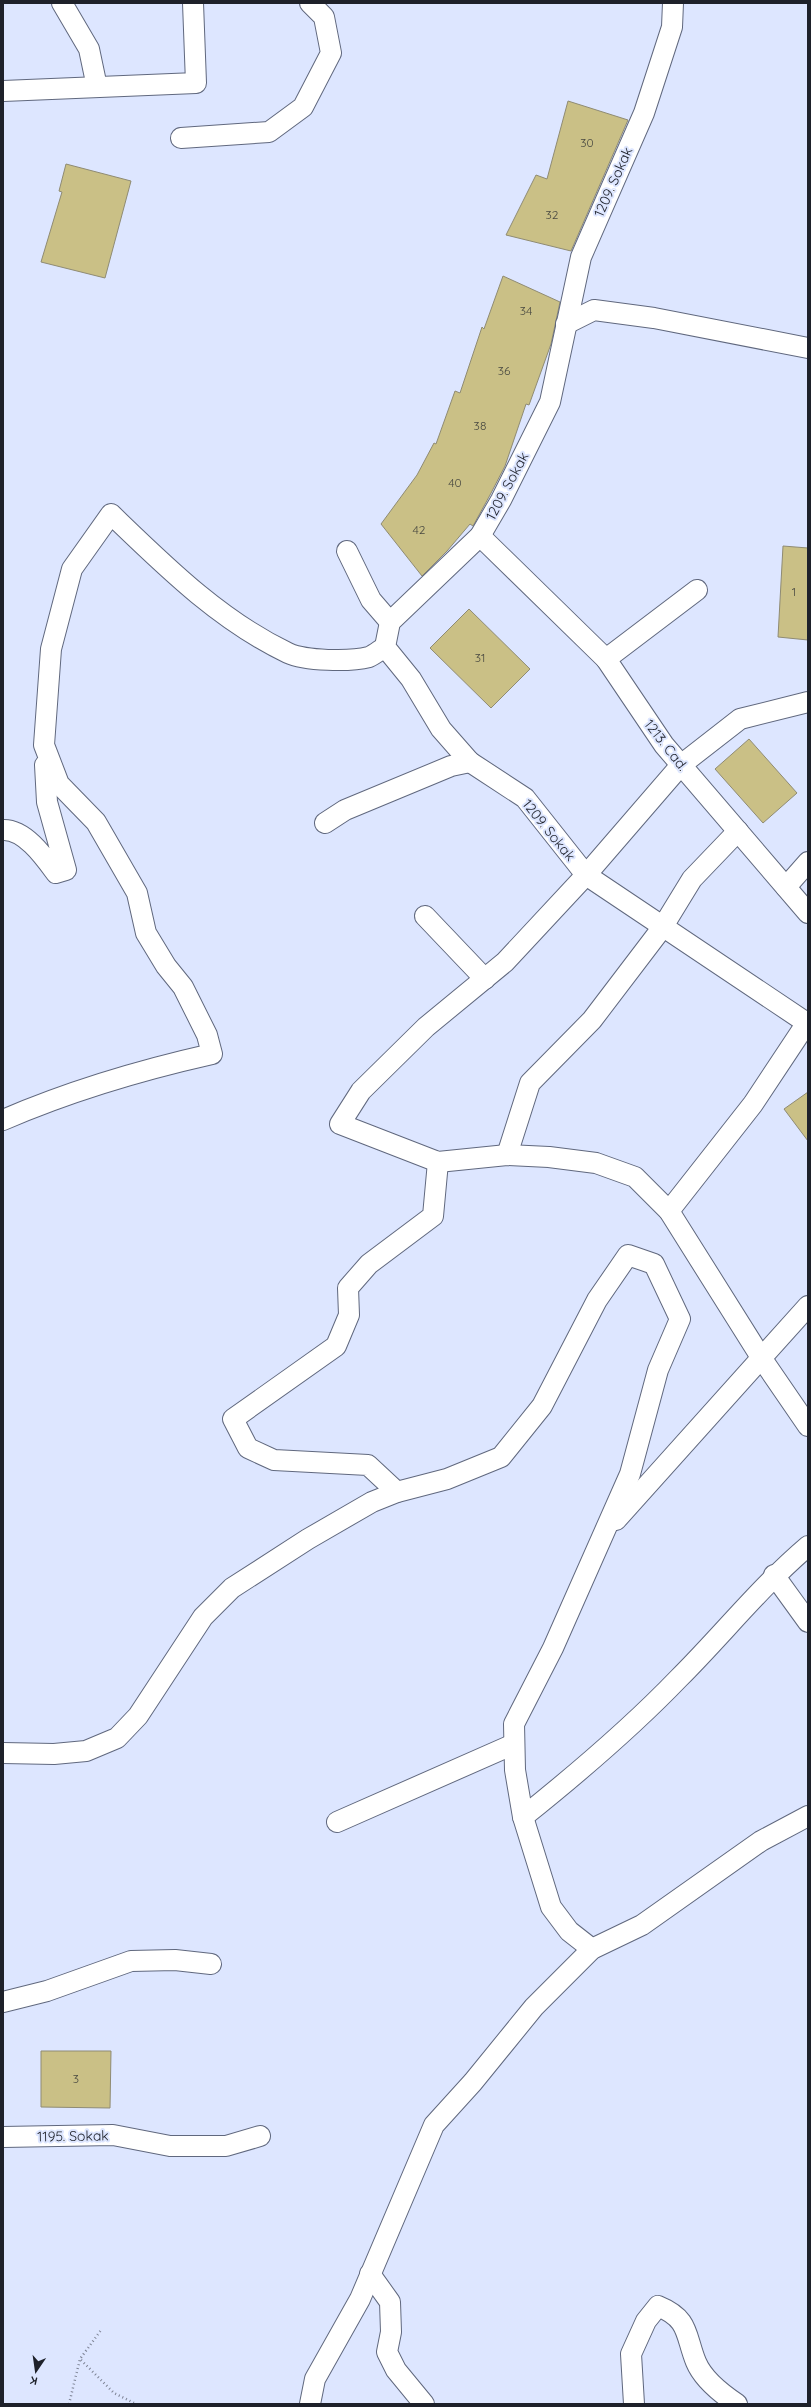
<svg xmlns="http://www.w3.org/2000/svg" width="811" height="2407" font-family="Quicksand,sans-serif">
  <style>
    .building { fill: #cac086; stroke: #8f8b73 }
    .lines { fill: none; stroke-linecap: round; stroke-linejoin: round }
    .minor-casing { stroke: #60687e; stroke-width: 22 }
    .path { stroke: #7f8596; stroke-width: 2.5; stroke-dasharray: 1 3; stroke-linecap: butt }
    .minor { stroke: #fff; stroke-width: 20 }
    .labels { text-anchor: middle; stroke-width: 4; stroke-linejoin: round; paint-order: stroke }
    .number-label { font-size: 12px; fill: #494941 }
    .street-label { font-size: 14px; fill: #1e212a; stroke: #dde6ff }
  </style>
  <rect width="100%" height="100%" fill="#dde6ff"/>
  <!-- building -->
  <g class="building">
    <polygon points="568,101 628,120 571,251 506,235 536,175 547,179"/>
    <polygon points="66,164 131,181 105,278 41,262 62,192 59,191"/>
    <polygon points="503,276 560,302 551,344 529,405 526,404 505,466 490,495 473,526 470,524 447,551 422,576 381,524 417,475 434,443 436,444 455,391 460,393 482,327 484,329"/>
    <polygon points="783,546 808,548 808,640 778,637"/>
    <polygon points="469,609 530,669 491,708 430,648"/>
    <polygon points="749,739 797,793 763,823 715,769"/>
    <polygon points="808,1092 808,1141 784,1109"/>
    <polygon points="41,2051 111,2051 110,2108 41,2107"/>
  </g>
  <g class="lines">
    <defs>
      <g id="minor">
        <polyline points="62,3 89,49 97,87"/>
        <polyline points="673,3 672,27 644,113 581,257 550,402 501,500 480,536 390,622 385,647 411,679 441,729 470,762 525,798 586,875 807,1023"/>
        <polyline points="3,91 196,83 193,3"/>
        <polyline points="181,138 269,132 303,107 331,53 324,17 310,3"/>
        <polyline points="566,324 594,310 654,318 808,348"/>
        <polyline points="480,536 606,659"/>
        <polyline points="347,551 371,600 390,622"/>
        <polyline points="697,590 606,659 664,745 808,913"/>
        <polyline points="808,702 740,719 681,765 586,875 505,962 426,1027 361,1091 340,1124 438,1162 507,1155 549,1157 596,1163 635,1177 669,1211 762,1359 808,1426"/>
        <polyline points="325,823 345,810 451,766 470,762"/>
        <path d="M3 830C25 829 45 858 56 873L66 870 47 802 45 765"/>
        <polyline points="786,887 808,862"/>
        <polyline points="425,916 485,979"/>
        <path d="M3 1120C70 1091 141 1070 212 1054L207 1035 183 987 166 966 146 933 137 893 96 822 59 784 44 745 51 649 72 569 111 514C165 566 219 620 288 653 305 661 350 662 369 657 374 655 380 650 385 647"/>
        <polyline points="507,1155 530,1083 592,1020 662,928 692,879 738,831"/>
        <polyline points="669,1211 753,1104 808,1021"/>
        <polyline points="397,1492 368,1465 274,1460 248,1448 233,1419 336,1346 349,1315 348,1288 369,1264 433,1216 438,1162"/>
        <polyline points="616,1520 808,1306"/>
        <polyline points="774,1575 808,1622"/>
        <polyline points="3,1753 54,1754 86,1751 117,1738 138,1716 203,1617 232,1588 308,1539 372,1502 397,1492 447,1479 501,1457 542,1406 597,1300 628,1255 654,1264 680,1319 658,1370 630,1474 553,1648 514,1724 515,1770 523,1817 551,1907 569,1931 592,1949"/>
        <path d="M523 1817C578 1773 630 1729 679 1678 723 1634 760 1587 808 1546"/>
        <polyline points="337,1822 514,1744"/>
        <polyline points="3,2002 47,1991 131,1961 175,1960 211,1964"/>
        <polyline points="3,2137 113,2135 170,2146 226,2146 260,2136"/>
        <polyline points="370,2274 390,2302 391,2332 387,2352 396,2370 424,2404"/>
        <polyline points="310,2404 315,2379 360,2299 434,2125 473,2082 534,2007 592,1949 642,1925 761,1841 808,1816"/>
        <path d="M634 2404 631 2354 646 2321 658 2306C690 2319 685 2335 696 2362 703 2379 722 2394 737 2404"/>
      </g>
    </defs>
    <!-- minor casing -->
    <use href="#minor" class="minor-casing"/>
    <!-- path -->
    <g class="path">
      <polyline points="81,2360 114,2393 136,2404"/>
      <polyline points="69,2404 80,2359 101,2330"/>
    </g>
    <!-- minor -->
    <use href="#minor" class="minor"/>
  </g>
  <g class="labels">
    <!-- number labels -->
    <g class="number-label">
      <text x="587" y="147">30</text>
      <text x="552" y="219">32</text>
      <text x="526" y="315">34</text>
      <text x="504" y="375">36</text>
      <text x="480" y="430">38</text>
      <text x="455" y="487">40</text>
      <text x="419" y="534">42</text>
      <text x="794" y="596">1</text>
      <text x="480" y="662">31</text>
      <text x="76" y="2083">3</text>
    </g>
    <!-- street labels -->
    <g class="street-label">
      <text transform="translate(613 182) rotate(-66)" y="5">1209. Sokak</text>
      <text transform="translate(507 486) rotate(-62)" y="5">1209. Sokak</text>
      <text transform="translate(666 745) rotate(52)" y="5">1213. Cad.</text>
      <text transform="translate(549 830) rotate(51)" y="5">1209. Sokak</text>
      <text transform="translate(73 2136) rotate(-1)" y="5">1195. Sokak</text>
    </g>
  </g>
  <!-- border -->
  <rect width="811" height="2407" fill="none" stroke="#1e212a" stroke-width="8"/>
  <!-- north arrow -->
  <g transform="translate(36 2371) rotate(193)" stroke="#dde6ff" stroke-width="3" paint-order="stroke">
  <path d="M0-3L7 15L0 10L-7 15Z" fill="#1e212a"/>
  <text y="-6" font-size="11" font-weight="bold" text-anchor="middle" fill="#1e212a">K</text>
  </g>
</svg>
